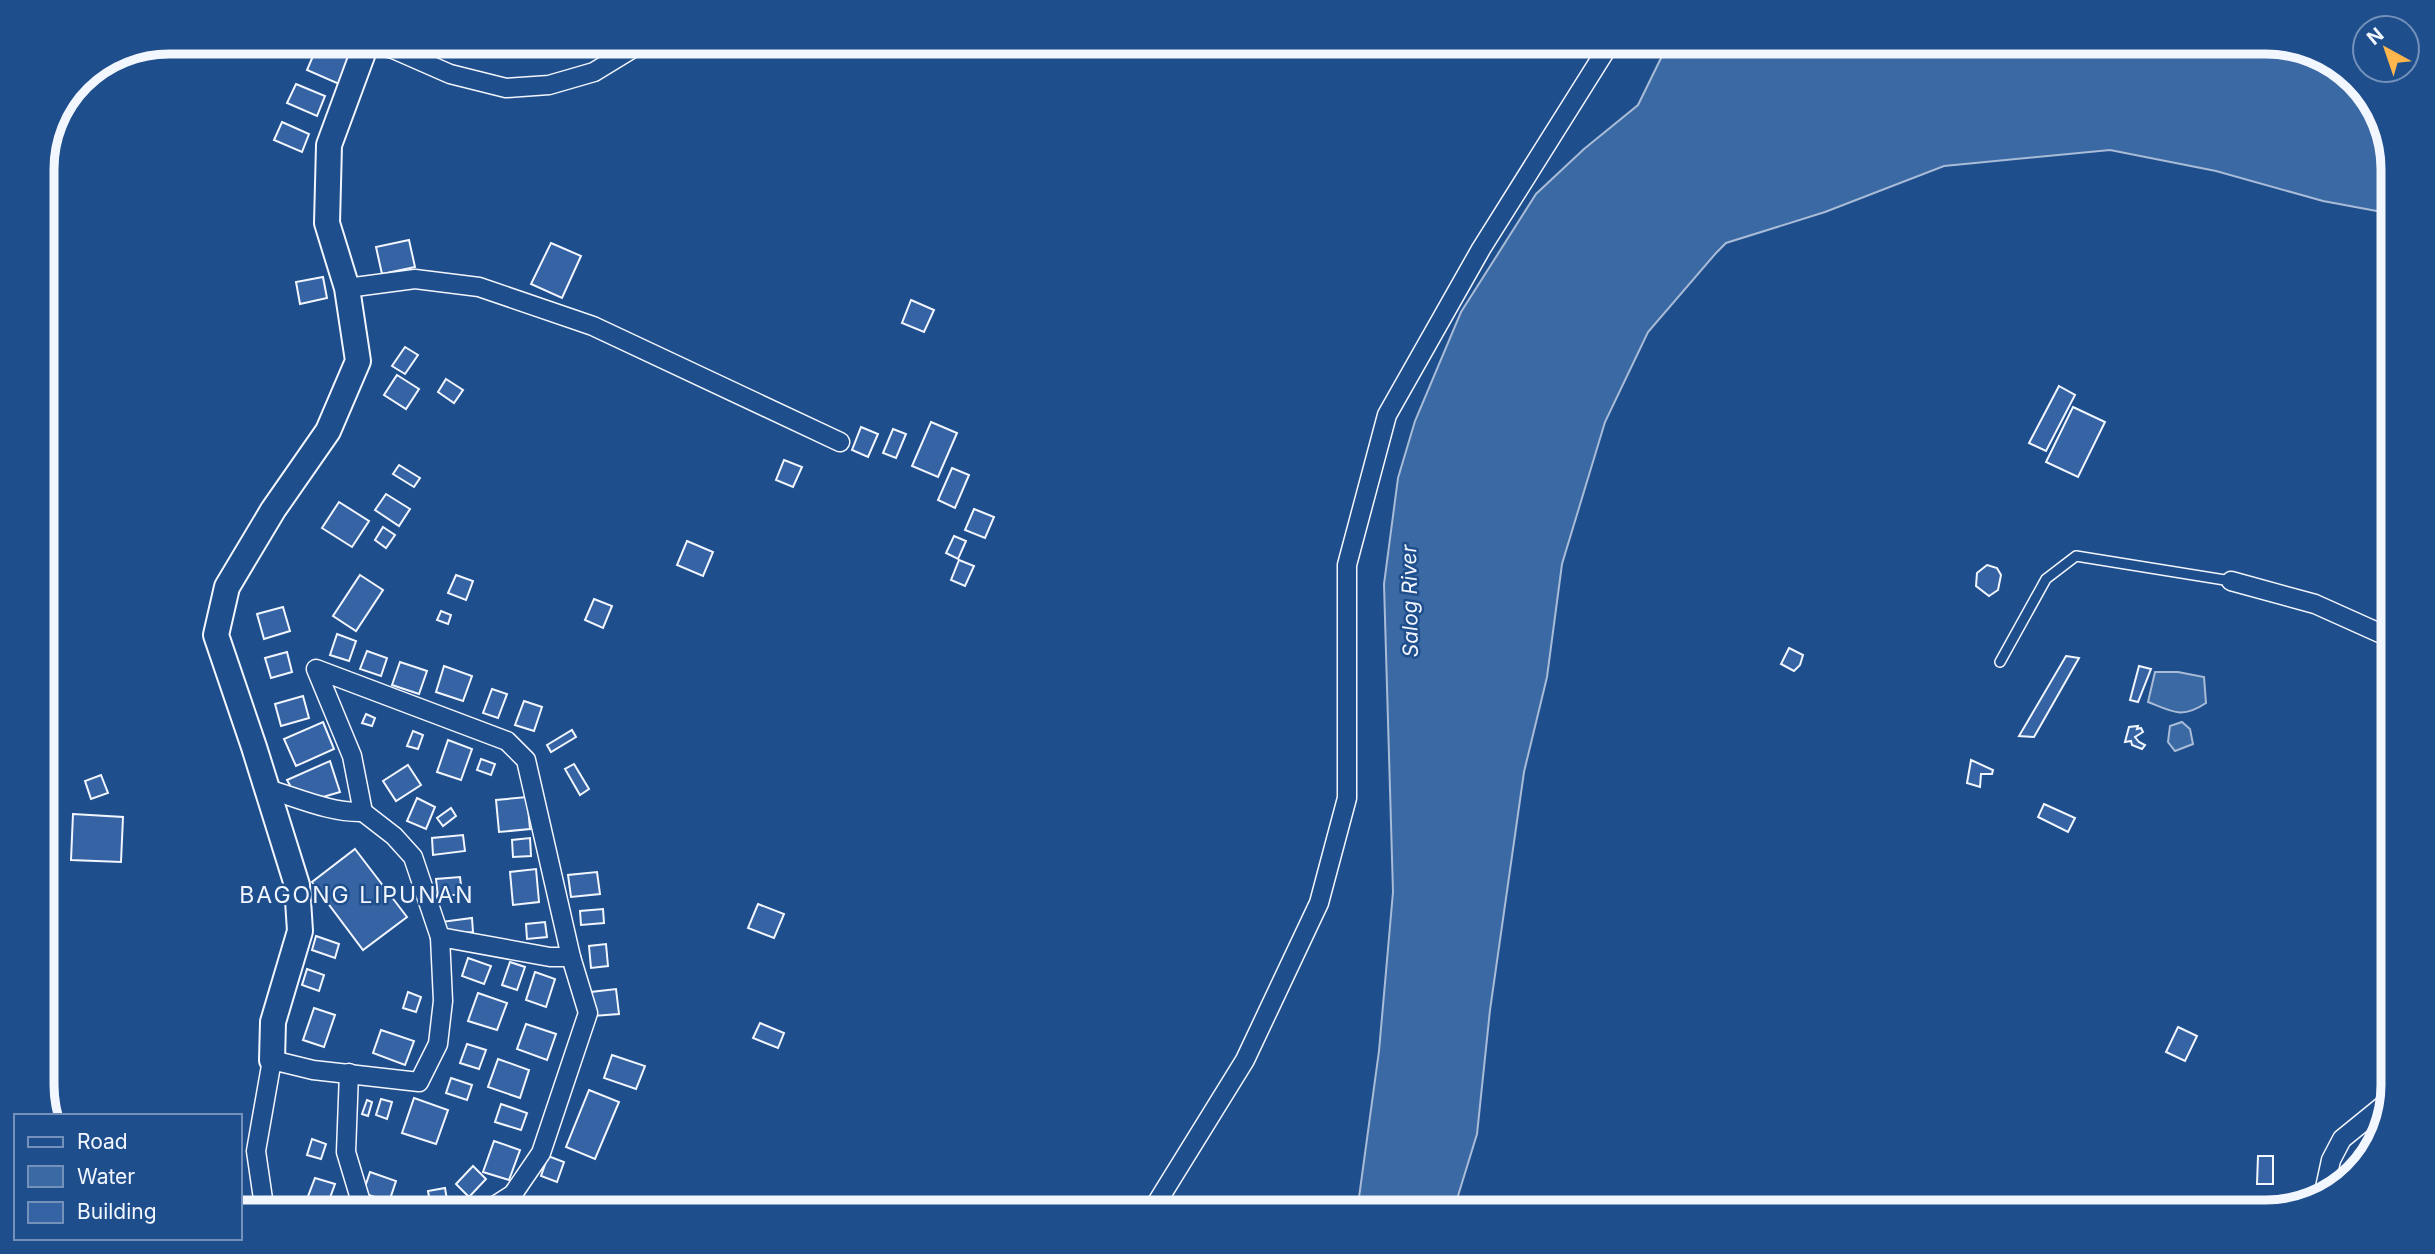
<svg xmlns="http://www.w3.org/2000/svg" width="2435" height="1254" font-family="Inter,sans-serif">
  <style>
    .water { fill: #3b69a3; stroke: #a8bbd7; stroke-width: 2 }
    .building { fill: #3563a3; stroke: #f2f6ff; stroke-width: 2 }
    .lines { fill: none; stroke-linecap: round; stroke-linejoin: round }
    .lane-casing { stroke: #f2f6ff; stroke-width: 12 }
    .street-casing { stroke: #f2f6ff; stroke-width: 21 }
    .secondary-casing { stroke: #f2f6ff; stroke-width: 28 }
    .lane { stroke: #1f4e8c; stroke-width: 9 }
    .street { stroke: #1f4e8c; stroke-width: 18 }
    .secondary { stroke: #1f4e8c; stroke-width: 24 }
    .labels { text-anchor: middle; stroke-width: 5; stroke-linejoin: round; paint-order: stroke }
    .water-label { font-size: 21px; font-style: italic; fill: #f2f6ff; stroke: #1f4e8c }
    .quarter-label { font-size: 23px; letter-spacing: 2px; fill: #f2f6ff; stroke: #1f4e8c }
    .rim { fill: none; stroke: #f2f6ff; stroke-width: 9 }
  </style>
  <rect width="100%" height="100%" fill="#1f4e8c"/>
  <!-- water -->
  <g class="water">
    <polygon points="1678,42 2266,42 2323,55 2372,99 2393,161 2393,214 2323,201 2216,171 2110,150 1944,166 1825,212 1726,243 1716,253 1648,332 1605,422 1562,564 1547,677 1524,772 1490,1010 1477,1134 1453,1212 1357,1212 1379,1051 1393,892 1384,584 1398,478 1415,421 1461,312 1536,194 1584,149 1638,105 1663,54"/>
    <path d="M2155 672H2178L2204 677 2206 703C2182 719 2173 712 2148 702Z"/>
    <polygon points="2182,722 2190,729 2193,744 2175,751 2168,742 2170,726"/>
  </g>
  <!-- building -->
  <g class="building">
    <polygon points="319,42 357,42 339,84 307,70"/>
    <polygon points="794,42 812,42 801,52"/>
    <polygon points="296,84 325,96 317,116 287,103"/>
    <polygon points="282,122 309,134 302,152 274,140"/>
    <polygon points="409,240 415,267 382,274 376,247"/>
    <polygon points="551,243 581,256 562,298 531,284"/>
    <polygon points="323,277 327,298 300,304 296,282"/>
    <polygon points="911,300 934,310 924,332 902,323"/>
    <polygon points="405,347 418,355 405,374 392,366"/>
    <polygon points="397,375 419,389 406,409 384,395"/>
    <polygon points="446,379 463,390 454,403 438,392"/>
    <polygon points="2059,386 2075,395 2046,451 2029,443"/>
    <polygon points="2073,407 2105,422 2078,477 2046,462"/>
    <polygon points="931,422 957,433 938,477 912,466"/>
    <polygon points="861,427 878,434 868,457 852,450"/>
    <polygon points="893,429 906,434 896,458 883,453"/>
    <polygon points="784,460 802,467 793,487 776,480"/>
    <polygon points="399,465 420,478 414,487 393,474"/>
    <polygon points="952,468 969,475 955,508 938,500"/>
    <polygon points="386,494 410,509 399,526 375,510"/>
    <polygon points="339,502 369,521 352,547 322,528"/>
    <polygon points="974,509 994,517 985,538 965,530"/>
    <polygon points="383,527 395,535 386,548 375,540"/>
    <polygon points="954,536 966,541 958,559 946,553"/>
    <polygon points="687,541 713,552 703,576 677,565"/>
    <polygon points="959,560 974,566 965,586 951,580"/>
    <polygon points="1987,565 1997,568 2001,575 1998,590 1989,596 1976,586 1977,573"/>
    <polygon points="360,575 383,590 356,631 333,616"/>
    <polygon points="456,575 473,581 466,600 448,593"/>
    <polygon points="594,599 612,606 603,628 585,620"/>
    <polygon points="283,607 290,631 264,639 257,614"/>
    <polygon points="441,611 451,615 448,624 437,620"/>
    <polygon points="337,634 356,641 349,661 330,655"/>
    <polygon points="1789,648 1803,655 1800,665 1794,671 1781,664"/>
    <polygon points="367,651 387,658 381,676 360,669"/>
    <polygon points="287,652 292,672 271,678 265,658"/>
    <polygon points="2066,656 2079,658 2034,737 2019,736"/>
    <polygon points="400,662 427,671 419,694 392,685"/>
    <polygon points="444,666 472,676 463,701 436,692"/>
    <polygon points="2139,666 2151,669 2138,702 2130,700"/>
    <polygon points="492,689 507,694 498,718 483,713"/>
    <polygon points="303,696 309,718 281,726 275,704"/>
    <polygon points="524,701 542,707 534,731 515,725"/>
    <polygon points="366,714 375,718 372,726 362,723"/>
    <polygon points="323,722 334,749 296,766 284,739"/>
    <polygon points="2138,726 2137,729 2141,728 2143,732 2135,737 2139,742 2145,745 2142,749 2132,745 2131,741 2125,742 2129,727"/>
    <polygon points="572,730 576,737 551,752 547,745"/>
    <polygon points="413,731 423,735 418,749 407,746"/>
    <polygon points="448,740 472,749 461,780 437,772"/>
    <polygon points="481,759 495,764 491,775 477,770"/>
    <polygon points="1971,760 1993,770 1992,774 1981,774 1980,787 1967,783"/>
    <polygon points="330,761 340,792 323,797 292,789 287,780"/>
    <polygon points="574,764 589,789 580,795 565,769"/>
    <polygon points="408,765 421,785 396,801 383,781"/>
    <polygon points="101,775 108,793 91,799 85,781"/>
    <polygon points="527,797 530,829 499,832 496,800"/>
    <polygon points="417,798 435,807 426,829 407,821"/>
    <polygon points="2044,804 2075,818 2068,832 2038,817"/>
    <polygon points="451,808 456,816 443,826 437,818"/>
    <polygon points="73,814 123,817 121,862 71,860"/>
    <polygon points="463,835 465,851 433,855 432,838"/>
    <polygon points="530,838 531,856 513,857 512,840"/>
    <polygon points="355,849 407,917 363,950 312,882"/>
    <polygon points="536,869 539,902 513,905 510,872"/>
    <polygon points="597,872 600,894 571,897 568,875"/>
    <polygon points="460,877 462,894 438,897 436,879"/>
    <polygon points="758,904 784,914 774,938 748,928"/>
    <polygon points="603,909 604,923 581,925 580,911"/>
    <polygon points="472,918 473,932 443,935 441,922"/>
    <polygon points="545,922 547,937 527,939 526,924"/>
    <polygon points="316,936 339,944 335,958 312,950"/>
    <polygon points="606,944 608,966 591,968 589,946"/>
    <polygon points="468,958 491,966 484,984 462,976"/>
    <polygon points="510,962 525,967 517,990 502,985"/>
    <polygon points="307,969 324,975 319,991 302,985"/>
    <polygon points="535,972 555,979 546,1007 526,1000"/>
    <polygon points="616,989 619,1014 593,1016 591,992"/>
    <polygon points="408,992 421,997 416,1012 403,1008"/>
    <polygon points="478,993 507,1003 497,1030 468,1021"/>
    <polygon points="314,1008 335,1015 324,1047 303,1040"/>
    <polygon points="760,1023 784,1033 778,1048 753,1038"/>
    <polygon points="526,1024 556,1034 547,1060 517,1049"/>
    <polygon points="2178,1027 2197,1036 2185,1061 2166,1052"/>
    <polygon points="381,1030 414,1041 405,1065 373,1053"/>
    <polygon points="467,1044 486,1050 479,1069 460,1063"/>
    <polygon points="612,1055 645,1066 636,1089 604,1078"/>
    <polygon points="42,1058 50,1060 43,1088 42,1088"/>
    <polygon points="498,1059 529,1070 520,1098 488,1087"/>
    <polygon points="451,1078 472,1085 467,1100 446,1093"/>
    <polygon points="589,1090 619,1102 595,1159 566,1147"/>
    <polygon points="414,1098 448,1110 436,1144 402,1133"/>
    <polygon points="381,1099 392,1102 387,1119 376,1115"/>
    <polygon points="367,1100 372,1102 368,1116 362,1114"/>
    <polygon points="501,1104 527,1113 521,1130 495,1122"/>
    <polygon points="312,1139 326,1144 321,1159 307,1155"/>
    <polygon points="494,1141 520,1150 509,1180 483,1172"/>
    <polygon points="548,1156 564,1162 557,1182 541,1176"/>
    <polygon points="2258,1156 2273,1156 2273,1184 2257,1184"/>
    <polygon points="473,1166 486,1179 469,1197 456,1184"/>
    <polygon points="370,1172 396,1181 389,1202 363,1193"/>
    <polygon points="315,1178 335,1184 327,1206 307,1199"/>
    <polygon points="445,1188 448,1206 431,1209 428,1191"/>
  </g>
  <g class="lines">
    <defs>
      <polyline id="lane" points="2000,662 2046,579 2076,556 2231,581"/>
      <g id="street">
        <polyline points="367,43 393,49 450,74 506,88 549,85 594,72 643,42"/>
        <polyline points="347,288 415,279 479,287 593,326 840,442"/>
        <polyline points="2231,581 2315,604 2393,639"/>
        <polyline points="363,812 394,836 413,857 440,937"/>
        <polyline points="349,1073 346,1152 361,1202 377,1212"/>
        <polyline points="2323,1197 2331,1160 2342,1139 2390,1100"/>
        <path d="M268 1212 263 1199 256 1151 272 1060 313 1070 419 1082 438 1044 443 1001 440 937 550 957H571L526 760 507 741 316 669 352 756 363 812C331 813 298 798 268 789"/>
        <polyline points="485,1212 513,1194 541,1153 588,1013 571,957"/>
        <polyline points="1151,1212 1245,1060 1319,903 1347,798 1347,565 1387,415 1481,249 1611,42"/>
      </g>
      <polyline id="secondary" points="272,1060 273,1022 300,931 297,885 254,747 216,635 227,587 273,510 328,431 358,361 347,288 327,223 329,145 367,42"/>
    </defs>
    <!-- lane casing -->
    <use href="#lane" class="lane-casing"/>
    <!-- street casing -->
    <use href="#street" class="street-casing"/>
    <!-- secondary casing -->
    <use href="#secondary" class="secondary-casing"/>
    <!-- lane -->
    <use href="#lane" class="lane"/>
    <!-- street -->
    <use href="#street" class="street"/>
    <!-- secondary -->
    <use href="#secondary" class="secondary"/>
  </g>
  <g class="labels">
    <!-- water labels -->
    <g class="water-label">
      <text transform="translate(1410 601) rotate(-91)" y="7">Salog River</text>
    </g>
    <!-- quarter labels -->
    <g class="quarter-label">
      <text x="357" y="903">BAGONG LIPUNAN</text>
    </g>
  </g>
  <!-- crop -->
  <path d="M0 0H2435V1254H0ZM169 54H2266A115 115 0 0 1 2381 169V1085A115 115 0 0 1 2266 1200H169A115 115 0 0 1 54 1085V169A115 115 0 0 1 169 54Z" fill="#1f4e8c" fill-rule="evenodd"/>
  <path class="rim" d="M169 54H2266A115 115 0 0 1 2381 169V1085A115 115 0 0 1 2266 1200H169A115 115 0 0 1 54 1085V169A115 115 0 0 1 169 54Z"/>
  <!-- legend -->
  <rect x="14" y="1114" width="228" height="126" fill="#1f4e8c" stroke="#7391ba" stroke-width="2"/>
  <rect x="28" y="1137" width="35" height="10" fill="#1f4e8c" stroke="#7391ba" stroke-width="2"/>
  <text x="77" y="1149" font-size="21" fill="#f2f6ff">Road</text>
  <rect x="28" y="1166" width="35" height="21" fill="#3b69a3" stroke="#7391ba" stroke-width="2"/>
  <text x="77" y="1184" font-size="21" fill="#f2f6ff">Water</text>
  <rect x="28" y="1202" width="35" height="21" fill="#3563a3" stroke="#7391ba" stroke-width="2"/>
  <text x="77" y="1219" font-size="21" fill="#f2f6ff">Building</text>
  <!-- north arrow -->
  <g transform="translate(2386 49) rotate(320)"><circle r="33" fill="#1f4e8c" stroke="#7391ba" stroke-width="2"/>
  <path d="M0-5L12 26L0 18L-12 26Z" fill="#ffb74d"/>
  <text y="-10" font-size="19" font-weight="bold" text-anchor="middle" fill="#f2f6ff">N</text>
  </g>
</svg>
